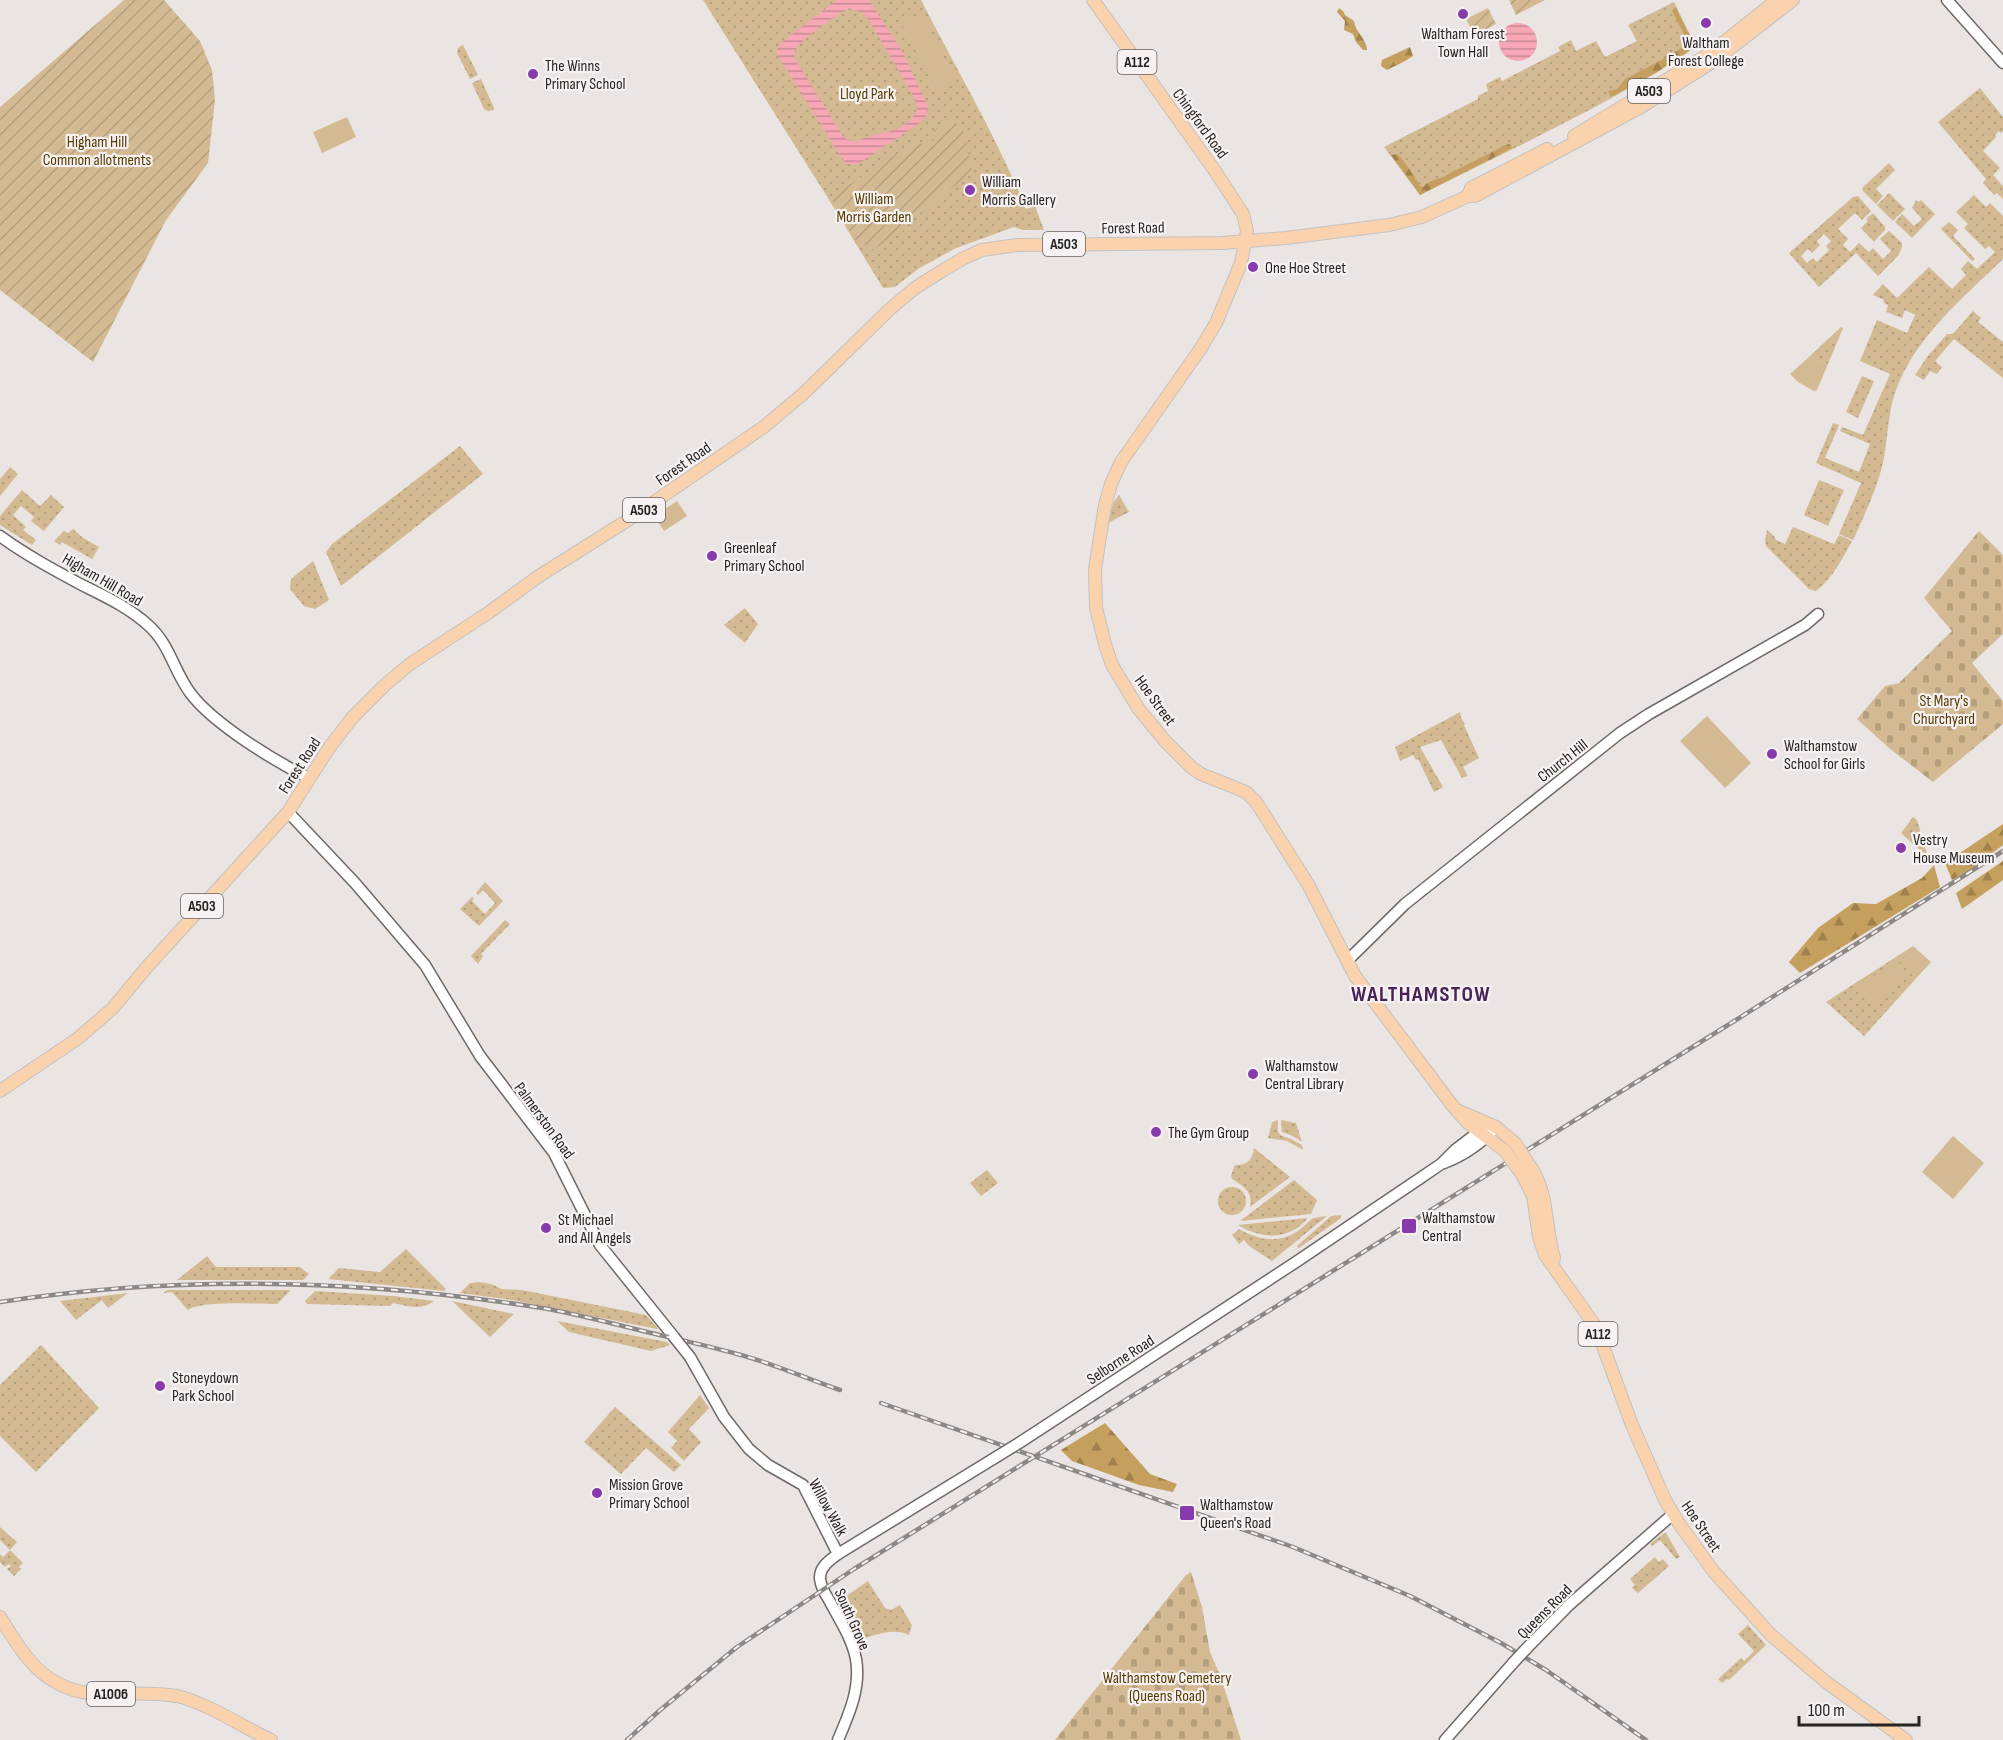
<svg xmlns="http://www.w3.org/2000/svg" width="2003" height="1740" font-family="'Sofia Sans Condensed',sans-serif">
  <style>
    .grass { fill: url(#grass-dots); fill-rule: evenodd }
    .forest { fill: url(#forest-firs) }
    .cemetery { fill: url(#cemetery-stones) }
    .garden { fill: url(#garden-furrows) }
    .pitch { fill: #d3ba92 }
    .water { fill: url(#water-rules); fill-rule: evenodd }
    .lines { fill: none; stroke-linecap: round; stroke-linejoin: round }
    .minor-casing { stroke: #6d6967; stroke-width: 13 }
    .major-casing { stroke: #c2c2c1; stroke-width: 14 }
    .minor { stroke: #fff; stroke-width: 10 }
    .major { stroke: #fbd2ae; stroke-width: 12 }
    .rail-casing { stroke: #8b8886; stroke-width: 4.5 }
    .rail { stroke: #f7f2f1; stroke-width: 2; stroke-dasharray: 7; stroke-linecap: butt }
    .minor-bridge-casing { stroke: #6d6967; stroke-width: 13; stroke-linecap: butt }
    .major-bridge-casing { stroke: #c2c2c1; stroke-width: 14; stroke-linecap: butt }
    .minor-bridge { stroke: #fff; stroke-width: 10 }
    .major-bridge { stroke: #fbd2ae; stroke-width: 12 }
    .poi-dot { fill: #863aab; stroke: #f7f2f1; stroke-width: 2 }
    .labels { text-anchor: middle; stroke-width: 4.5; stroke-linejoin: round; paint-order: stroke }
    .shield { fill: #f7f2f1; stroke: #646261; stroke-width: 1.5 }
    .shield-label { font-size: 15px; font-weight: bold; fill: #252423 }
    .poi-label { font-size: 16px; fill: #252423; stroke: #f7f2f1; text-anchor: start }
    .park-label { font-size: 16px; fill: #553b03; stroke: #f7f2f1 }
    .street-label { font-size: 16px; fill: #252423; stroke: #f7f2f1 }
    .district-label { font-size: 22px; font-weight: bold; letter-spacing: 1.5px; fill: #472259; stroke: #f7f2f1 }
  </style>
  <defs>
    <pattern id="grass-dots" width="8" height="8" patternUnits="userSpaceOnUse" patternTransform="scale(1.5)"><rect width="8" height="8" fill="#d3ba92"/><path d="M2 2h.1M6 6h.1" fill="none" stroke="#b5a07e" stroke-width="1.8" stroke-linecap="round"/></pattern>
    <pattern id="forest-firs" width="22" height="20" patternUnits="userSpaceOnUse" patternTransform="scale(1.5)"><rect width="22" height="20" fill="#c59f5d"/><path d="M5 1l3.5 6h-7zM16 11l3.5 6h-7z" fill="#a0814c"/></pattern>
    <pattern id="cemetery-stones" width="16" height="16" patternUnits="userSpaceOnUse" patternTransform="scale(1.5)"><rect width="16" height="16" fill="#d3ba92"/><path d="M2 7V4a2 2 0 0 1 4 0v3zM10 15v-3a2 2 0 0 1 4 0v3z" fill="#b5a07e"/></pattern>
    <pattern id="garden-furrows" width="10" height="10" patternUnits="userSpaceOnUse" patternTransform="scale(1.5)"><rect width="10" height="10" fill="#d3ba92"/><path d="M-1 1l2-2M0 10L10 0M9 11l2-2" fill="none" stroke="#b5a07e"/></pattern>
    <pattern id="water-rules" width="6" height="5" patternUnits="userSpaceOnUse" patternTransform="scale(1.5)"><rect width="6" height="5" fill="#f7a7b6"/><path d="M0 2.5h6" fill="none" stroke="#c88894"/></pattern>
  </defs>
  <rect width="100%" height="100%" fill="#eae5e3"/>
  <!-- grass -->
  <g class="grass">
    <path d="M703 0H921C956 69 997 137 1026 209L1035 206 1044 230H1023L1014 227 970 243 954 249 918 269 895 287 883 288 826 195Z"/>
    <path d="M1674 2 1696 47C1609 105 1513 148 1420 195L1384 147 1478 99V96L1488 91 1486 84 1500 77 1502 81 1560 51 1558 47 1571 40 1576 51 1596 41 1605 57 1637 41 1628 25Z"/>
    <polygon points="463,45 478,75 470,79 457,53 458,48"/>
    <polygon points="481,79 494,108 494,110 488,111 484,109 472,83"/>
    <polygon points="1980,88 2003,117 2003,131 2001,133 1999,131 1995,135 1996,137 1983,151 2000,168 1993,175 2003,186 2003,199 1997,193 1994,195 1983,183 1986,179 1938,122"/>
    <polygon points="1889,163 1895,170 1876,189 1883,196 1876,204 1863,191 1862,188"/>
    <polygon points="1889,193 1905,209 1893,221 1877,205"/>
    <path d="M1974 195 1986 207 1990 203 2003 216V259C1964 297 1916 336 1896 390 1888 411 1888 436 1884 458 1878 487 1865 514 1853 540L1839 534 1861 483 1816 463 1833 423 1839 425 1825 458 1859 472 1870 444 1840 431 1842 427 1863 435 1890 374 1860 361 1877 320 1907 333 1915 315 1905 310 1902 318 1886 312 1888 305 1883 302 1884 300 1873 295 1883 284 1897 298 1929 267 1952 289 1966 275 1961 269 1968 261 1977 269 1995 252 1989 246 1985 249 1964 228 1968 224 1956 212Z"/>
    <path d="M1858 196 1871 211 1862 220 1855 213 1838 229 1848 239 1843 245 1850 252 1859 243 1869 252 1873 248 1883 259 1891 251 1880 239 1889 231 1902 243V247L1898 256 1878 276 1856 253 1819 287 1789 253 1853 197ZM1824 234 1831 241 1826 246 1829 250 1817 262 1813 258 1807 263 1801 256 1808 249 1812 253 1820 245 1817 241Z"/>
    <polygon points="1916,200 1918,202 1921,200 1935,214 1912,238 1895,222 1902,214 1914,226 1922,219 1912,208"/>
    <polygon points="1873,213 1885,227 1885,230 1874,242 1861,228 1868,221 1866,219"/>
    <polygon points="1949,222 1958,230 1953,236 1975,259 1972,261 1941,229"/>
    <polygon points="1973,311 1981,318 1978,322 2003,342 2003,378 1954,339 1935,361 1942,367 1937,374 1930,371 1924,380 1915,375 1927,357 1947,334 1953,334"/>
    <polygon points="1841,327 1843,328 1828,364 1810,356"/>
    <polygon points="1862,376 1874,381 1858,418 1846,412"/>
    <polygon points="460,446 483,474 341,586 326,552 332,544"/>
    <polygon points="10,467 18,474 0,496 0,479"/>
    <polygon points="1819,480 1844,490 1828,526 1804,515"/>
    <polygon points="22,490 40,506 51,495 64,507 44,531 31,521 34,517 21,506 13,515 26,527 23,530 36,540 32,545 0,525 0,516"/>
    <polygon points="1119,495 1129,512 1108,523 1113,503"/>
    <path d="M1793 527 1834 544 1839 535 1852 541C1843 558 1832 579 1816 591L1809 589 1766 546 1765 540 1767 530 1774 536 1776 540 1785 544Z"/>
    <polygon points="73,529 83,538 99,547 92,559 62,542 60,545 54,541 64,531 68,533"/>
    <polygon points="313,561 329,600 315,609 304,606 290,589 291,579"/>
    <polygon points="745,608 758,624 745,643 724,625"/>
    <polygon points="1460,712 1461,718 1465,724 1464,725 1479,758 1463,767 1468,776 1462,778 1441,740 1420,747 1443,787 1434,792 1418,759 1416,760 1413,755 1400,761 1395,747"/>
    <polygon points="1913,817 1917,820 1928,857 1901,833"/>
    <polygon points="485,882 503,901 479,926 460,909 472,897 474,899 472,901 485,914 495,903 483,890 478,895 476,893"/>
    <polygon points="505,920 510,924 481,954 483,956 478,964 471,956"/>
    <polygon points="1913,946 1931,962 1864,1036 1826,1002"/>
    <path d="M1278 1120C1278 1132 1275 1134 1288 1138 1293 1139 1297 1143 1302 1145L1303 1150 1287 1141 1268 1138 1272 1122Z"/>
    <polygon points="1281,1120 1296,1123 1302,1142 1293,1136 1282,1132"/>
    <path d="M1254 1148 1290 1177 1250 1207C1253 1191 1244 1187 1232 1179L1231 1175 1235 1165C1247 1166 1253 1159 1254 1148Z"/>
    <polygon points="987,1170 998,1183 981,1196 970,1183"/>
    <polygon points="1294,1180 1317,1200 1311,1214 1240,1221"/>
    <circle cx="1232" cy="1201" r="14"/>
    <polygon points="1341,1215 1341,1218 1299,1248 1297,1246 1331,1216"/>
    <path d="M1327 1216 1272 1261 1249 1246 1244 1240 1239 1244 1232 1235 1239 1229C1258 1240 1279 1244 1298 1231 1313 1220 1306 1218 1327 1216Z"/>
    <path d="M1308 1218C1289 1241 1261 1239 1238 1225Z"/>
    <polygon points="406,1249 446,1289 444,1291 328,1279 339,1268 380,1272"/>
    <polygon points="207,1256 216,1267 300,1267 309,1274 303,1280 177,1280"/>
    <polygon points="479,1282 491,1284 502,1289 522,1290 646,1315 657,1327 657,1329 512,1300 460,1293 470,1283"/>
    <path d="M167 1290H291L277 1304C258 1304 201 1300 188 1310L172 1292 163 1293Z"/>
    <path d="M315 1291 393 1296 434 1301C421 1311 407 1306 393 1303L390 1306 307 1304 305 1301Z"/>
    <polygon points="128,1293 108,1308 102,1300 76,1320 60,1301"/>
    <polygon points="452,1301 514,1314 490,1337"/>
    <polygon points="557,1321 667,1342 670,1345 651,1351 569,1332"/>
    <polygon points="41,1345 99,1408 36,1472 0,1436 0,1385"/>
    <polygon points="700,1395 709,1408 689,1429 701,1442 684,1461 671,1448 677,1441 668,1432"/>
    <polygon points="615,1407 681,1465 674,1472 646,1448 621,1474 584,1442"/>
    <polygon points="0,1527 17,1542 10,1550 23,1563 19,1567 21,1569 14,1576 7,1569 11,1566 9,1564 5,1567 0,1562 0,1554 3,1557 10,1550 0,1540"/>
    <polygon points="1666,1533 1680,1557 1676,1559 1660,1540 1652,1546 1650,1544 1663,1534"/>
    <polygon points="1655,1557 1659,1562 1663,1559 1669,1566 1638,1593 1632,1588 1635,1585 1630,1579"/>
    <path d="M868 1581 885 1608 891 1610 900 1605 912 1625 909 1635C894 1628 880 1634 865 1638L858 1630 854 1632 843 1607 842 1599Z"/>
    <polygon points="1748,1625 1766,1645 1729,1680 1727,1679 1722,1683 1718,1679 1741,1658 1744,1661 1754,1651 1738,1634"/>
  </g>
  <!-- forest -->
  <g class="forest">
    <path d="M1339 8 1343 11 1345 15 1354 21C1355 32 1367 39 1367 50H1363L1356 42 1353 34 1344 30 1345 21 1337 12Z"/>
    <polygon points="1674,8 1676,8 1695,47 1656,73 1611,97 1608,91 1617,89 1625,79 1669,56 1686,45 1683,32 1672,11"/>
    <path d="M1410 47 1413 56C1406 61 1395 66 1387 70L1381 66 1382 60Z"/>
    <path d="M1508 144 1511 145 1512 148 1420 195 1391 155 1397 154C1404 159 1415 178 1420 186L1423 187C1431 178 1442 180 1450 173Z"/>
    <polygon points="2003,824 2003,845 1970,870 1952,880 1945,863"/>
    <polygon points="2003,861 2003,880 1962,909 1956,893"/>
    <polygon points="1934,865 1940,887 1800,973 1789,962 1818,928 1853,903 1876,904 1922,878"/>
    <polygon points="1105,1423 1150,1474 1177,1484 1173,1492 1139,1485 1072,1461 1061,1450"/>
  </g>
  <!-- cemetery -->
  <g class="cemetery">
    <polygon points="1979,531 2003,555 2003,634 1972,663 2003,701 2003,724 1933,782 1889,748 1857,719 1885,686 1899,683 1952,631 1924,598"/>
    <polygon points="1191,1572 1202,1607 1210,1652 1220,1675 1241,1740 1055,1740 1186,1575"/>
  </g>
  <!-- garden -->
  <g class="garden">
    <polygon points="124,0 164,0 200,41 212,70 215,100 208,163 166,220 93,362 0,290 0,107"/>
    <polygon points="1509,0 1545,0 1516,15"/>
    <polygon points="1488,8 1496,24 1465,41 1463,38 1473,33 1466,19"/>
    <path d="M946 119C972 122 965 155 973 173L937 198 938 201 901 226 904 230 873 250 870 246 867 248 864 243 859 246 830 197 918 140 923 147 937 138 933 131 947 122Z"/>
  </g>
  <!-- pitch -->
  <g class="pitch">
    <polygon points="921,14 957,82 937,92 901,24"/>
    <polygon points="347,117 356,137 322,153 313,132"/>
    <polygon points="1810,356 1828,364 1817,390 1814,391 1798,382 1790,374"/>
    <polygon points="677,501 687,516 664,531 654,516"/>
    <polygon points="1707,716 1751,763 1725,788 1680,741"/>
    <polygon points="1912,949 1929,963 1919,975 1901,960"/>
    <polygon points="1897,960 1909,977 1870,1004 1858,987"/>
    <polygon points="1953,1136 1984,1163 1953,1199 1922,1172"/>
  </g>
  <!-- water -->
  <g class="water">
    <path d="M837 0H869L902 51 928 106 927 115 921 122 858 164H847L841 157 777 54V49L782 42ZM850 8 865 14 910 90 918 107C911 128 889 132 870 136 859 139 852 146 843 136L795 59C795 55 794 52 796 49 801 39 839 13 850 8Z"/>
    <circle cx="1518" cy="42" r="19"/>
  </g>
  <g class="lines">
    <defs>
      <g id="minor">
        <polyline points="1947,0 2003,63"/>
        <path d="M0 536C26 555 54 570 82 585 106 597 128 607 148 625 170 644 174 672 191 694 214 724 274 761 309 778"/>
        <polyline points="288,812 355,883 425,965 480,1056 554,1153 600,1245 674,1337"/>
        <polyline points="1347,961 1405,904 1620,733 1649,714 1805,625 1818,614"/>
        <path d="M1444 1163C1465 1155 1481 1144 1496 1127"/>
        <polyline points="690,1357 724,1417 749,1449 768,1465 803,1485 838,1554"/>
        <polyline points="1019,1443 1296,1262 1419,1179 1441,1164 1455,1150 1485,1127"/>
        <polyline points="1525,1650 1569,1605 1673,1514"/>
        <path d="M838 1740C849 1714 861 1688 856 1659 852 1638 839 1619 829 1600 825 1594 821 1587 820 1579 819 1567 830 1560 838 1554L993 1459"/>
        <polyline points="1445,1740 1513,1663"/>
      </g>
      <g id="major">
        <polyline points="1093,0 1215,171 1243,214 1247,231 1241,263 1216,323 1201,348 1121,462 1111,484 1105,505 1095,569 1096,608 1105,644 1112,665 1138,708 1165,741 1191,767 1201,774 1246,792 1256,802 1308,884 1355,976 1452,1105 1468,1123 1505,1151"/>
        <polyline points="1574,136 1709,54 1777,0"/>
        <polyline points="1468,196 1471,188 1547,149"/>
        <polyline points="0,1091 77,1039 112,1009 147,967 288,812 329,748 352,718 385,685 410,664 488,613 539,576 628,520 765,426 803,394 890,309 915,288 945,269 964,258 982,250 1017,245 1222,243 1286,238 1389,225 1422,217 1468,196 1475,196 1641,107 1714,61 1793,0"/>
        <polyline points="1459,1111 1496,1127 1515,1143"/>
        <path d="M1532 1169C1549 1197 1545 1228 1554 1258"/>
        <polyline points="1523,1176 1533,1196 1539,1237 1545,1255 1596,1327 1632,1425 1665,1500 1680,1525 1714,1572 1771,1635 1826,1682 1906,1740"/>
        <path d="M0 1617C23 1654 41 1686 88 1693 117 1695 149 1691 177 1696 207 1703 243 1727 271 1740"/>
      </g>
    </defs>
    <!-- minor casing -->
    <use href="#minor" class="minor-casing"/>
    <!-- major casing -->
    <use href="#major" class="major-casing"/>
    <!-- minor -->
    <use href="#minor" class="minor"/>
    <!-- major -->
    <use href="#major" class="major"/>
    <defs>
      <g id="rail">
        <path d="M0 1302C182 1274 360 1279 542 1308 572 1313 602 1321 631 1328 666 1337 702 1344 737 1354 772 1363 805 1378 840 1390"/>
        <polyline points="881,1403 1293,1547 1410,1596 1501,1643 1546,1670 1646,1740"/>
        <polyline points="627,1740 659,1711 737,1647 854,1569 1736,1020 2003,851"/>
      </g>
    </defs>
    <!-- rail casing -->
    <use href="#rail" class="rail-casing"/>
    <!-- rail -->
    <use href="#rail" class="rail"/>
    <defs>
      <g id="minor-bridge">
        <polyline points="674,1337 690,1357"/>
        <polyline points="993,1459 1019,1443"/>
        <polyline points="1513,1663 1525,1650"/>
      </g>
      <g id="major-bridge">
        <polyline points="1515,1143 1532,1169"/>
        <polyline points="1505,1151 1523,1176"/>
      </g>
    </defs>
    <!-- minor-bridge casing -->
    <use href="#minor-bridge" class="minor-bridge-casing"/>
    <!-- major-bridge casing -->
    <use href="#major-bridge" class="major-bridge-casing"/>
    <!-- minor-bridge -->
    <use href="#minor-bridge" class="minor-bridge"/>
    <!-- major-bridge -->
    <use href="#major-bridge" class="major-bridge"/>
  </g>
  <!-- markers -->
  <g class="poi-dot">
    <circle cx="1463" cy="14" r="6"/>
    <circle cx="1706" cy="23" r="6"/>
    <circle cx="533" cy="74" r="6"/>
    <circle cx="970" cy="190" r="6"/>
    <circle cx="1253" cy="267" r="6"/>
    <circle cx="712" cy="556" r="6"/>
    <circle cx="1772" cy="754" r="6"/>
    <circle cx="1901" cy="848" r="6"/>
    <circle cx="1253" cy="1074" r="6"/>
    <circle cx="1156" cy="1132" r="6"/>
    <rect x="1401" y="1218" width="16" height="16" rx="3"/>
    <circle cx="546" cy="1228" r="6"/>
    <circle cx="160" cy="1386" r="6"/>
    <circle cx="597" cy="1493" r="6"/>
    <rect x="1179" y="1505" width="16" height="16" rx="3"/>
  </g>
  <g class="labels">
    <!-- shield labels -->
    <g class="shield">
      <rect x="1117.5" y="50" width="39" height="24" rx="4.5"/>
      <rect x="1628" y="79" width="42" height="24" rx="4.5"/>
      <rect x="1043" y="232" width="42" height="24" rx="4.5"/>
      <rect x="623" y="498" width="42" height="24" rx="4.5"/>
      <rect x="181" y="894" width="42" height="24" rx="4.5"/>
      <rect x="1578.5" y="1322" width="39" height="24" rx="4.5"/>
      <rect x="87" y="1682" width="48" height="24" rx="4.5"/>
    </g>
    <g class="shield-label">
      <text x="1137" y="67">A112</text>
      <text x="1649" y="96">A503</text>
      <text x="1064" y="249">A503</text>
      <text x="644" y="515">A503</text>
      <text x="202" y="911">A503</text>
      <text x="1598" y="1339">A112</text>
      <text x="111" y="1699">A1006</text>
    </g>
    <!-- poi labels -->
    <g class="poi-label">
      <text x="1463" y="39" text-anchor="middle">Waltham Forest<tspan x="1463" dy="18">Town Hall</tspan></text>
      <text x="1706" y="48" text-anchor="middle">Waltham<tspan x="1706" dy="18">Forest College</tspan></text>
      <text x="545" y="71">The Winns<tspan x="545" dy="18">Primary School</tspan></text>
      <text x="982" y="187">William<tspan x="982" dy="18">Morris Gallery</tspan></text>
      <text x="1265" y="273">One Hoe Street</text>
      <text x="724" y="553">Greenleaf<tspan x="724" dy="18">Primary School</tspan></text>
      <text x="1784" y="751">Walthamstow<tspan x="1784" dy="18">School for Girls</tspan></text>
      <text x="1913" y="845">Vestry<tspan x="1913" dy="18">House Museum</tspan></text>
      <text x="1265" y="1071">Walthamstow<tspan x="1265" dy="18">Central Library</tspan></text>
      <text x="1168" y="1138">The Gym Group</text>
      <text x="1422" y="1223">Walthamstow<tspan x="1422" dy="18">Central</tspan></text>
      <text x="558" y="1225">St Michael<tspan x="558" dy="18">and All Angels</tspan></text>
      <text x="172" y="1383">Stoneydown<tspan x="172" dy="18">Park School</tspan></text>
      <text x="609" y="1490">Mission Grove<tspan x="609" dy="18">Primary School</tspan></text>
      <text x="1200" y="1510">Walthamstow<tspan x="1200" dy="18">Queen's Road</tspan></text>
    </g>
    <!-- park labels -->
    <g class="park-label">
      <text x="867" y="99">Lloyd Park</text>
      <text x="97" y="147">Higham Hill<tspan x="97" dy="18">Common allotments</tspan></text>
      <text x="874" y="204">William<tspan x="874" dy="18">Morris Garden</tspan></text>
      <text x="1944" y="706">St Mary's<tspan x="1944" dy="18">Churchyard</tspan></text>
      <text x="1167" y="1683">Walthamstow Cemetery<tspan x="1167" dy="18">(Queens Road)</tspan></text>
    </g>
    <!-- street labels -->
    <g class="street-label">
      <text transform="translate(1201 123) rotate(54)" y="6">Chingford Road</text>
      <text transform="translate(1133 227) rotate(-1)" y="6">Forest Road</text>
      <text transform="translate(683 463) rotate(-35)" y="6">Forest Road</text>
      <text transform="translate(103 579) rotate(30)" y="6">Higham Hill Road</text>
      <text transform="translate(1156 700) rotate(54)" y="6">Hoe Street</text>
      <text transform="translate(1562 760) rotate(-38)" y="6">Church Hill</text>
      <text transform="translate(299 765) rotate(-57)" y="6">Forest Road</text>
      <text transform="translate(545 1120) rotate(54)" y="6">Palmerston Road</text>
      <text transform="translate(1120 1359) rotate(-33)" y="6">Selborne Road</text>
      <text transform="translate(829 1507) rotate(61)" y="6">Willow Walk</text>
      <text transform="translate(1702 1526) rotate(56)" y="6">Hoe Street</text>
      <text transform="translate(1544 1611) rotate(-45)" y="6">Queens Road</text>
      <text transform="translate(853 1619) rotate(66)" y="6">South Grove</text>
    </g>
    <!-- district labels -->
    <g class="district-label">
      <text x="1421" y="1001">WALTHAMSTOW</text>
    </g>
  </g>
  <!-- scale -->
  <path d="M1799 1716v9h120v-9" fill="none" stroke="#252423" stroke-width="3"/>
  <text x="1808" y="1716" font-size="18" fill="#252423" stroke="#f7f2f1" stroke-width="4.5" paint-order="stroke">100 m</text>
</svg>
